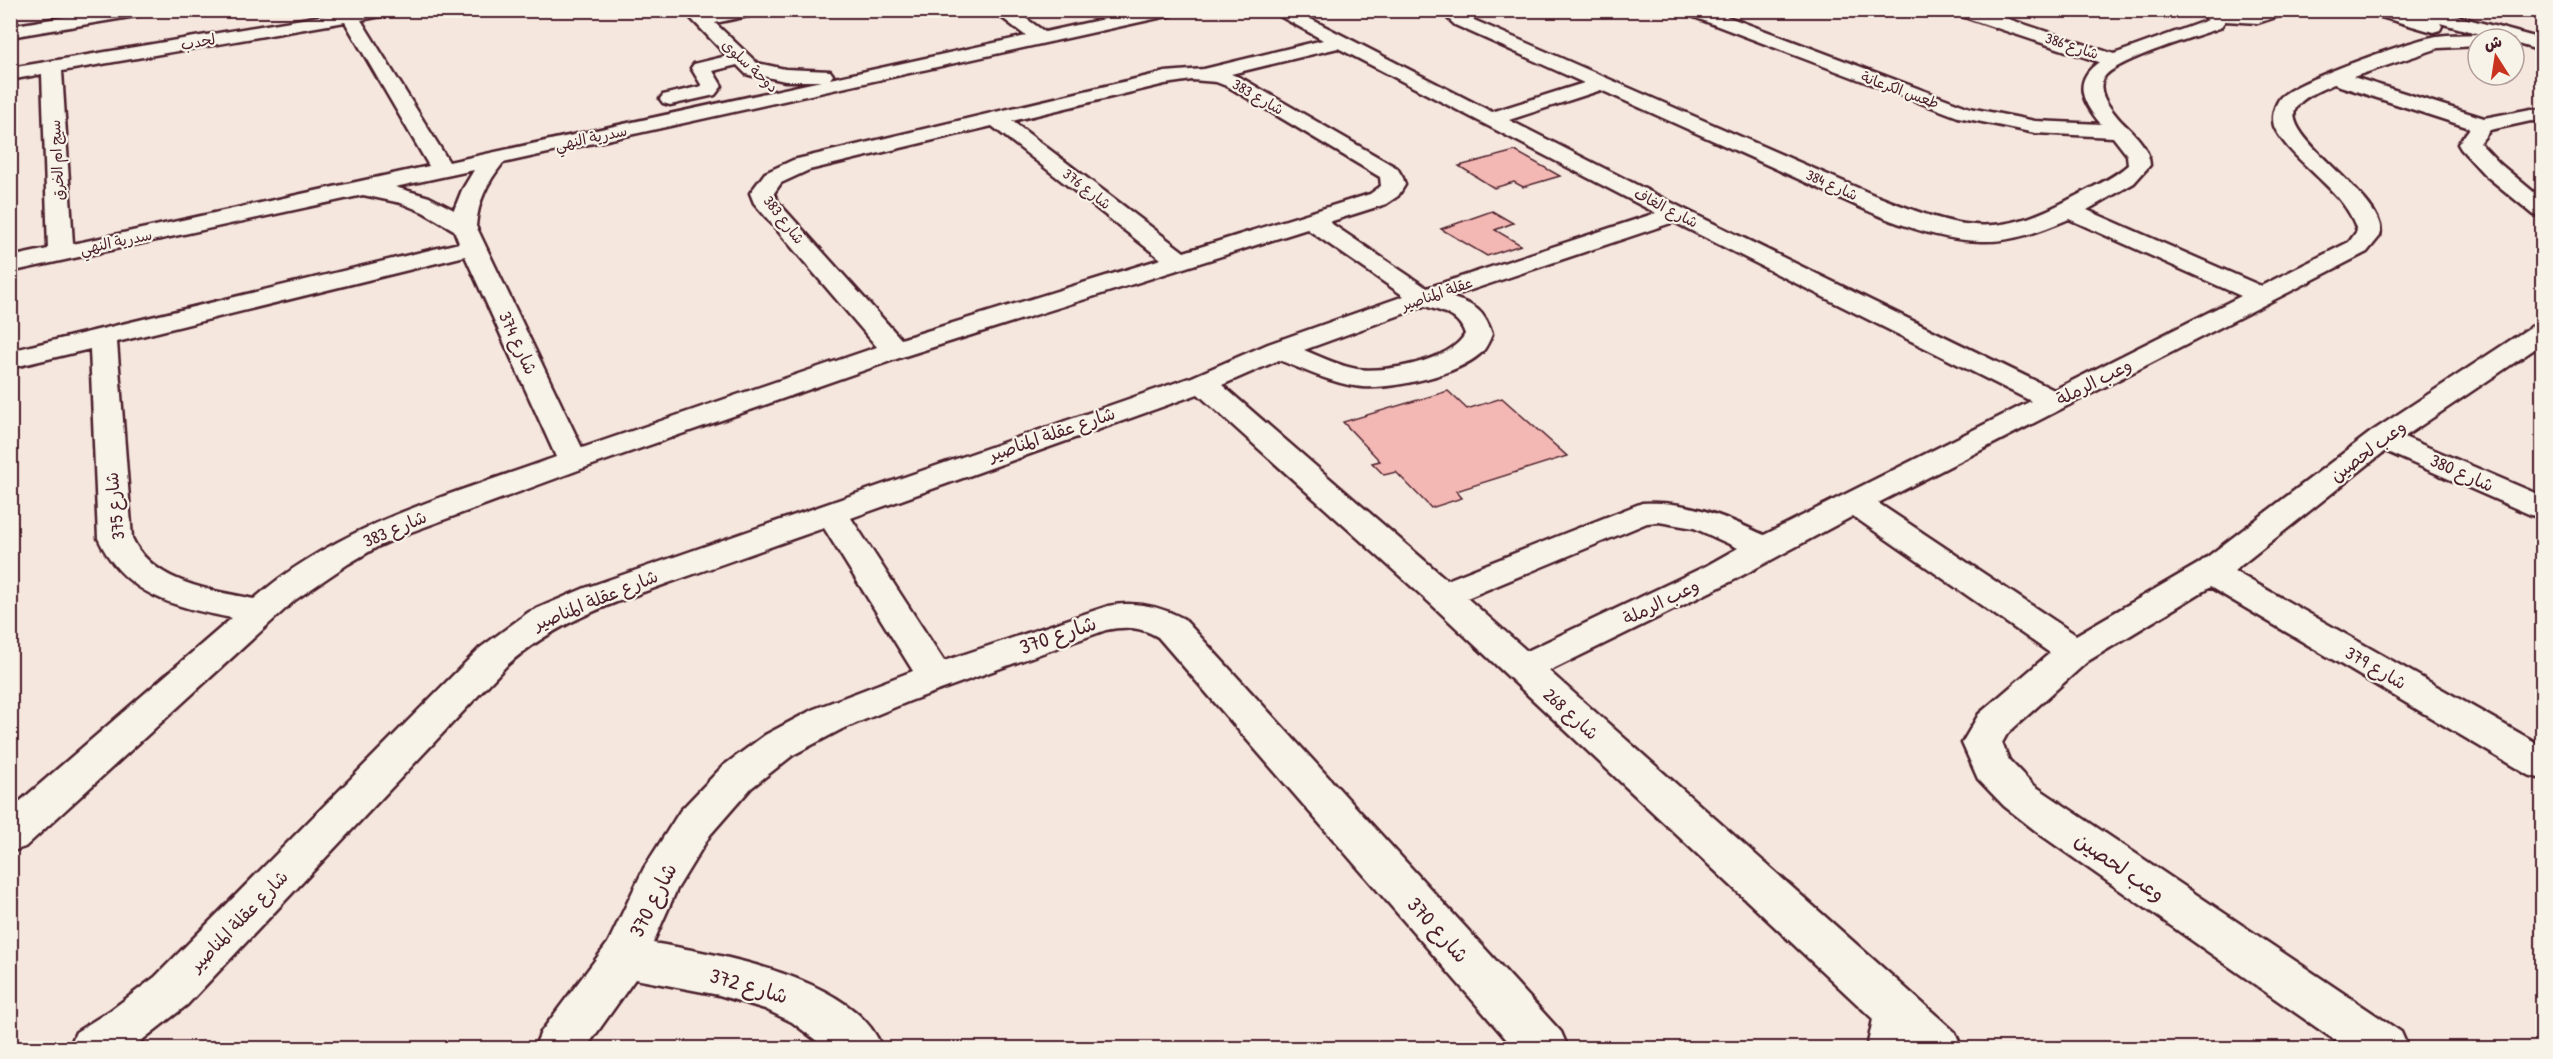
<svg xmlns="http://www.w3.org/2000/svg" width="2553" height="1059" font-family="'Patrick Hand','Playpen Sans Arabic',sans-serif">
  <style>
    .building { fill: #f4b8b4; stroke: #4a1f2b; stroke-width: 1.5 }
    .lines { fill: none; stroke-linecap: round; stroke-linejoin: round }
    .minor-casing { stroke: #4a1f2b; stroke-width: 5 }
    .minor { fill: #f7f3e8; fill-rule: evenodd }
    .labels { text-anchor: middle; stroke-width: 4.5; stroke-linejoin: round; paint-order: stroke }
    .far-street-label { font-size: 15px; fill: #4a1f2b; stroke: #f7f3e8 }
    .street-label { font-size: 18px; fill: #4a1f2b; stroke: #f7f3e8 }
    .near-street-label { font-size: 21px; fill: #4a1f2b; stroke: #f7f3e8 }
  </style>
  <rect width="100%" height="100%" fill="#f6e7de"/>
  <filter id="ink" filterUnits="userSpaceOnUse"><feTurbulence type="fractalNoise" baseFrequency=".0167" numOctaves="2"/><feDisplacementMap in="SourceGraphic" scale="12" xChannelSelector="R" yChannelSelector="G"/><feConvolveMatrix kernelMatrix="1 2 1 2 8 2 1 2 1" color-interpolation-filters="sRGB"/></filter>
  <g filter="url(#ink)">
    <!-- building -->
    <g class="building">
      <polygon points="1515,151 1560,176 1523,187 1514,182 1494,188 1459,166"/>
      <polygon points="1492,211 1513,223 1495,230 1521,245 1487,256 1441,229"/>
      <polygon points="1448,391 1467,409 1502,398 1567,456 1456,491 1462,498 1431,508 1396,472 1384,475 1372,463 1380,461 1343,422"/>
    </g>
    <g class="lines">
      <defs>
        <g id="minor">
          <polygon points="106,10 151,10 142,15 10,37 10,26"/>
          <path d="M395 10 392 14 361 20 449 162 821 81H785L758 75 753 76 746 74 737 65 713 71 722 86 715 95 670 105 663 103 660 99 663 95 702 86 691 68 694 64 727 56 683 10H703L706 14 722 10H761L758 14 715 23 757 63 785 69 830 71 833 75 830 79 1026 36 992 10H1014L1045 32 1145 10H1181L1172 15 503 163C487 183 478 201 476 226L582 448 877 347 754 203 750 193 765 173 793 160 1165 72 1204 69 1323 40 1269 10H1293L1492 112 1584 83 1455 25 1443 14 1444 10H1462L1467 17 1874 195C1956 227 1991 242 2072 198 2091 188 2112 179 2128 165L2127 155 2113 137 2035 133 1958 117 1686 14 1683 10H1710L1970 108 2035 121 2101 124C2082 102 2072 81 2099 62L1955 14 1952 10H1981L2114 54 2208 20 2196 10 2256 12 2288 10 2285 14 2258 23 2225 21 2220 28C2197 36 2119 59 2105 76 2094 91 2111 109 2120 120 2133 133 2149 146 2150 165L2134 183 2087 210 2261 286 2349 242 2357 231C2347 192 2297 166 2277 132 2270 122 2273 108 2280 98 2295 81 2412 40 2437 36 2450 34 2465 35 2478 34L2485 36 2487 39H2478V46L2439 48 2353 77 2484 118 2531 109 2542 110V122L2531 121 2490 130 2480 143 2500 164 2542 199V217L2534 215 2484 174 2461 149 2458 144 2470 128 2334 84C2323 89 2306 95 2298 105 2272 135 2391 198 2380 236L2367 252 1878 503 2076 635 2198 564 2371 432 2532 326 2542 324V344L2404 437 2542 496V518L2531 515 2385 451 2234 571 2542 746V779L2528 775 2210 587 2088 661 2007 734 2002 743 2009 760 2032 784 2401 1032 2408 1048H2346L2041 835 2004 806 1978 779 1962 743 1979 714 2050 653 1853 516 1730 582 1549 671 1955 1032 1962 1048H1867L1873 1019 1430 603 1198 394 851 518 944 661 1108 606C1135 601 1160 606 1184 619L1561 1032 1568 1048H1514L1158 637C1141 627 1126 626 1106 630L910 701 842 729 793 755 751 788 710 835 677 889 653 943C717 954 857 978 882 1048H826L792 1022 765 1009 719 995 635 979 586 1048H534L541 1032 608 943 644 868 680 811 723 766 765 735 814 709 913 671 824 528C775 545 726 563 677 580 615 602 556 621 506 666L187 1005 132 1048H69L76 1032 111 1010 155 977 480 648 529 612 585 588 1192 377 1268 344 1404 296 1307 229 905 356 584 468 408 533 377 547 348 564 295 600 25 847 10 852V810L232 618C175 607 124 595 98 538L90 349 10 368V351L459 243 454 230 423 212 401 203 363 195 10 272V257L48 249 42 74 10 80V68L350 11ZM345 22 429 166 73 244 62 71ZM1338 48 1656 213 1427 288 1329 222 1386 204 1398 196 1405 185 1403 178 1397 168 1243 79 1231 74ZM1192 80 1216 82 1229 87 1380 177 1381 186 1370 194 1184 252 1012 121 1165 84ZM1601 90C1669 121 1737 151 1805 182 1859 206 1920 240 1981 241 2012 242 2041 231 2069 219L2241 296 2054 390 1684 209 1509 120ZM992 126 1161 259 901 339 777 201 774 193 781 183 809 170ZM474 170 462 190 454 210 429 197 395 187ZM1674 222 2031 401 1764 535C1724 516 1686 500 1642 503L1447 580 1222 385 1279 360C1305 370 1333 384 1362 387 1395 389 1456 375 1480 354 1486 349 1489 341 1492 334 1484 310 1475 305 1450 297ZM465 256 556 457C451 495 339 524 254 599 210 590 153 583 132 538L117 342ZM1425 306C1443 312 1459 315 1465 334 1451 361 1385 373 1357 369 1339 366 1321 357 1304 350ZM1659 522 1694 528 1738 548 1706 566 1527 651 1467 598 1647 523Z"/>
          <polygon points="2368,10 2434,10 2542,39 2542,51 2514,43 2514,39 2498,39 2440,23 2442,26 2440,30 2433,32 2371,14"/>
        </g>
      </defs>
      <!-- minor casing -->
      <use href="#minor" class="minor-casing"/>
      <!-- minor -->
      <use href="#minor" class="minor"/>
    </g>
  </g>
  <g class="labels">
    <!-- far-street labels -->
    <g class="far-street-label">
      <text transform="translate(198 42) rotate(-10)" y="5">لحدب</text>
      <text transform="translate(2072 46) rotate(18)" y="5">شارع 386</text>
      <text transform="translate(750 66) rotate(43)" y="5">دوحة سلوى</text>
      <text transform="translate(1900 90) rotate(20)" y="5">طعس الكرعانة</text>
      <text transform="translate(1258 97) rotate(30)" y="5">شارع 383</text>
      <text transform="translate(591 138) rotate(-12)" y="5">سدرية النهي</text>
      <text transform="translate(57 160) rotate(-93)" y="5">سيج ام الخرق</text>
      <text transform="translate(1832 185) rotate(24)" y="5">شارع 384</text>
      <text transform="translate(1087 189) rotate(38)" y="5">شارع 376</text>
      <text transform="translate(1666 208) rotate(27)" y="5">شارع الغاف</text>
      <text transform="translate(784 220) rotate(52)" y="5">شارع 383</text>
      <text transform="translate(116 242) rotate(-12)" y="5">سدرية النهي</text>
      <text transform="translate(1437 294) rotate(-19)" y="5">عقلة المناصير</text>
    </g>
    <!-- street labels -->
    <g class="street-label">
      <text transform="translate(518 343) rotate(65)" y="6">شارع 374</text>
      <text transform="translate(2094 382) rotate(-27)" y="6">وعب الرملة</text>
      <text transform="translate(1052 434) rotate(-19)" y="6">شارع عقلة المناصير</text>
      <text transform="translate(2368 451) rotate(-37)" y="6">وعب لحصين</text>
      <text transform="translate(2462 473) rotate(24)" y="6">شارع 380</text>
      <text transform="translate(115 506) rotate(-96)" y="6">شارع 375</text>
      <text transform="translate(395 529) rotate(-23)" y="6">شارع 383</text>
      <text transform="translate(596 600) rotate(-22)" y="6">شارع عقلة المناصير</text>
      <text transform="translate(1661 602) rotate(-26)" y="6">وعب الرملة</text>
      <text transform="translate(2376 668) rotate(30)" y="6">شارع 379</text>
      <text transform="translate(1571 714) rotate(42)" y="6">شارع 268</text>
      <text transform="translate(239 921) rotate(-46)" y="6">شارع عقلة المناصير</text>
    </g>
    <!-- near-street labels -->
    <g class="near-street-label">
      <text transform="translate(1058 635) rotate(-19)" y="7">شارع 370</text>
      <text transform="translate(2120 867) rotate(35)" y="7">وعب لحصين</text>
      <text transform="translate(653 900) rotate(-63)" y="7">شارع 370</text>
      <text transform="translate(1438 930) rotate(48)" y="7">شارع 370</text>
      <text transform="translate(749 986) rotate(16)" y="7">شارع 372</text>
    </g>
  </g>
  <!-- margin -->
  <rect width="2553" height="1059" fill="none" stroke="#f7f3e8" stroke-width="36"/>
  <rect x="18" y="18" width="2517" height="1023" fill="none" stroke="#4a1f2b" stroke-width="2" filter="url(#ink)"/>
  <!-- north arrow -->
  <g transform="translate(2496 57) rotate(348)"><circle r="28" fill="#f7f3e8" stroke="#b29e9c" stroke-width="1.5"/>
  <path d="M0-4.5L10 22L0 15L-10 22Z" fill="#c8321e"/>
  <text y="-9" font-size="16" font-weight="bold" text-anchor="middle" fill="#4a1f2b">ش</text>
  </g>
</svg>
